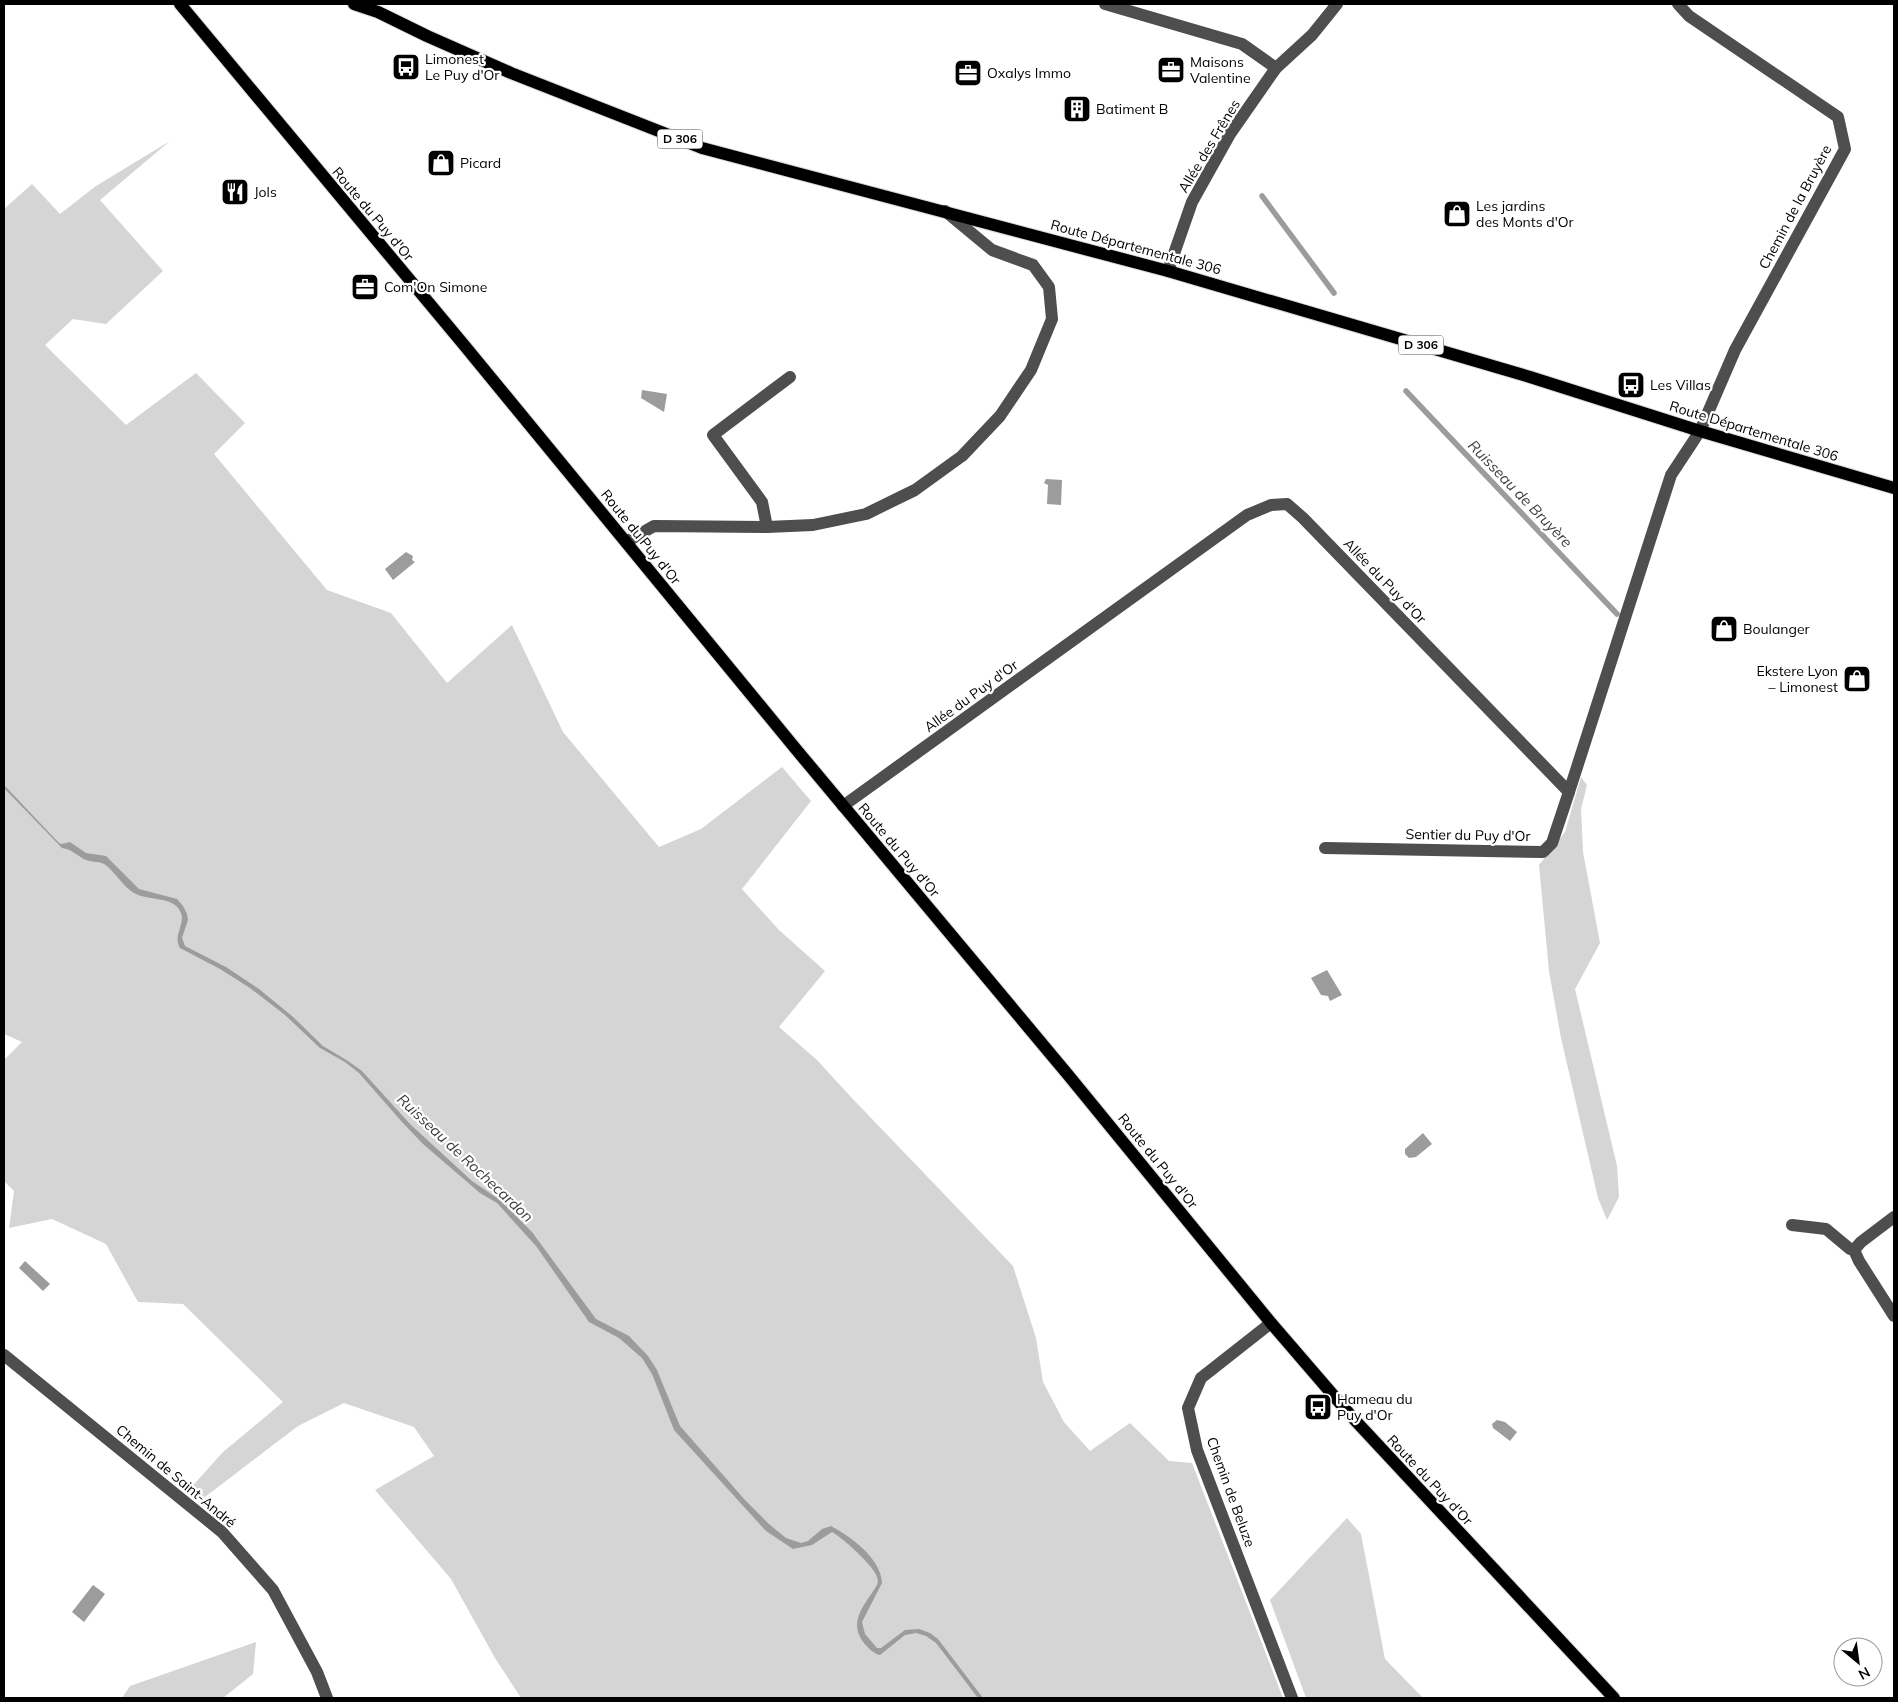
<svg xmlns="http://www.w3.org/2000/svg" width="1898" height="1702" font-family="Mulish,sans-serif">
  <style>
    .green { fill: #d5d5d5 }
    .water { fill: #9c9c9c }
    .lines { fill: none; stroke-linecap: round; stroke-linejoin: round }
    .stream { stroke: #9c9c9c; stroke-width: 5.5 }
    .major-casing { stroke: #dbdbdb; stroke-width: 14 }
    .minor { stroke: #4e4e4e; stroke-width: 12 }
    .major { stroke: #000; stroke-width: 12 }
    .labels { text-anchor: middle; stroke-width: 4.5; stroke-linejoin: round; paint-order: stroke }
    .shield { fill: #fff; stroke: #4c4c4c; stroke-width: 1 }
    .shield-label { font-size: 12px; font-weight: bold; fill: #000 }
    .poi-label { font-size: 14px; fill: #000; stroke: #fff; text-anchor: start }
    .street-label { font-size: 14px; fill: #000; stroke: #fff }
    .water-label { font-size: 15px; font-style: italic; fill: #3d3d3d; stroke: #fff }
  </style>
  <rect width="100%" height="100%" fill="#fff"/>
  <!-- green -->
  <g class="green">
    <polygon points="170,141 100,200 163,271 106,324 73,319 45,345 126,425 196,373 245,423 214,454 327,590 391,613 447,683 512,625 563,732 659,847 701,829 782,767 811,801 742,889 779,930 825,971 779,1027 817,1060 850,1096 1013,1266 1036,1338 1043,1382 1064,1422 1090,1451 1130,1423 1169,1461 1192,1463 1283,1698 521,1698 495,1658 451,1579 375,1490 434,1456 414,1427 344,1403 298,1426 205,1497 188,1491 223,1452 283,1402 183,1304 138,1302 106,1244 52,1219 9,1228 14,1191 4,1181 4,1060 22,1042 4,1034 4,209 32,184 60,214 96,186"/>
    <polygon points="1581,777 1587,785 1581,809 1583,852 1600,943 1575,989 1617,1166 1619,1197 1607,1220 1598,1198 1561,1038 1549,971 1539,865 1565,832"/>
    <polygon points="1347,1518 1361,1534 1385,1659 1423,1698 1306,1698 1270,1600"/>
    <polygon points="256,1642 253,1674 223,1698 122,1698 130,1686"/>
  </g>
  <!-- water -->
  <g class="water">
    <polygon points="642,390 667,394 664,412 641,398"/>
    <polygon points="1046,479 1062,480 1061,505 1047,504 1048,485 1044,483"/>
    <polygon points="406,552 413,556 412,560 415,562 393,580 385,569"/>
    <path d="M4 785 59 843 62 844 70 842 86 853 106 856 139 889 177 899 183 906 187 914 188 920 182 938 185 946 226 967 259 989 292 1016 323 1046 348 1061 362 1071 410 1124 472 1181 500 1200 532 1232 596 1319 629 1336 648 1356 657 1370 680 1426 745 1500 769 1524 786 1538 801 1543 808 1541 822 1529 831 1526C851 1537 881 1558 882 1583L862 1622 865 1634 877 1648H881L905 1630 919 1629 930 1633 938 1639 983 1698H978L936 1643 926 1636 916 1633 905 1635 880 1655C874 1654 868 1648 864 1643 847 1621 865 1605 877 1585 878 1582 878 1581 877 1577 875 1567 842 1537 832 1532L812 1545 793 1549 766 1531 674 1430 652 1374 642 1358 619 1338 589 1322 536 1246 497 1203 480 1193 423 1144 402 1122 359 1073 345 1062 320 1048 285 1015 250 988 220 969 180 948C172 935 187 923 180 911 173 896 147 901 134 893 124 887 116 874 107 866 100 860 93 863 86 860 77 856 72 849 62 848L4 788Z"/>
    <polygon points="1327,970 1342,995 1330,1001 1328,996 1321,995 1311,978"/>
    <polygon points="1423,1133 1432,1144 1416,1157 1409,1158 1405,1154 1405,1149"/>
    <polygon points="25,1261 50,1284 43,1291 19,1268"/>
    <polygon points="1497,1420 1505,1422 1517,1432 1510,1441 1493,1428 1492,1424"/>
    <polygon points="93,1585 105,1594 84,1622 72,1612"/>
  </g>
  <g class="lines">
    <!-- stream -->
    <g class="stream">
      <polyline points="1262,196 1334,293"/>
      <polyline points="1406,391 1617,614"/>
    </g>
    <defs>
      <g id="major">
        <polyline points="180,4 464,345 795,748 1069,1076 1271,1323 1352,1417 1614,1698"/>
        <polyline points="354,4 378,12 427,36 511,73 702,148 1168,271 1530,377 1700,431 1894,488"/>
      </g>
    </defs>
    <!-- major casing -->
    <use href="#major" class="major-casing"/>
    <!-- minor -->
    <g class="minor">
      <polyline points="1105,4 1242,44 1276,68"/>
      <polyline points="1168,271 1192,202 1230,134 1276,68 1312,35 1337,4"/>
      <polyline points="767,527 762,502 713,435 790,377"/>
      <polyline points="626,542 654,526 767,527 813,525 866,514 915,490 962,456 1000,416 1031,370 1052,319 1049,287 1033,265 992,250 945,211"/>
      <polyline points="843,806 1247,515 1271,505 1287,504 1303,518 1569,792 1671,475 1700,431 1735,350 1845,149 1838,117 1689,16 1678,4"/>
      <polyline points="1325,848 1543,852 1552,843 1569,792"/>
      <polyline points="1792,1225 1826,1229 1850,1249 1854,1250 1859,1261 1894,1316"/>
      <polyline points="1854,1250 1861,1242 1894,1217"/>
      <polyline points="1271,1323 1201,1378 1188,1408 1197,1450 1292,1698"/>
      <polyline points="4,1355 222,1532 273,1590 317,1672 327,1698"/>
    </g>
    <!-- major -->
    <use href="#major" class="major"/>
  </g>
  <!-- icons -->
  <defs>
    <symbol id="bus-square" viewBox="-11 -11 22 22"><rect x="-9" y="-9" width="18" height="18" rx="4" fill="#000" stroke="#fff"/><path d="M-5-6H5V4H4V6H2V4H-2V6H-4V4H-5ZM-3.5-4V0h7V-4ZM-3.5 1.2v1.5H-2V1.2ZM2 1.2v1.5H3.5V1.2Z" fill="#fff"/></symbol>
    <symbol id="office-square" viewBox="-11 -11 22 22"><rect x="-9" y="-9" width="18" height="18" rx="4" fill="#000" stroke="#fff"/><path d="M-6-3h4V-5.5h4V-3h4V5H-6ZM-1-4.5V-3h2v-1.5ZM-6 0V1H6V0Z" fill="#fff"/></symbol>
    <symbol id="building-square" viewBox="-11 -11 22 22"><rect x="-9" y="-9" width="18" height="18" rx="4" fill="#000" stroke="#fff"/><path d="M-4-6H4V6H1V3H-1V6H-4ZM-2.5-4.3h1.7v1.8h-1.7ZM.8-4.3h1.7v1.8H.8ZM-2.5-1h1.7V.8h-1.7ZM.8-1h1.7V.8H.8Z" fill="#fff"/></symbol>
    <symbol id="shop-square" viewBox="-11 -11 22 22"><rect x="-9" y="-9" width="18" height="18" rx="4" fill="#000" stroke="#fff"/><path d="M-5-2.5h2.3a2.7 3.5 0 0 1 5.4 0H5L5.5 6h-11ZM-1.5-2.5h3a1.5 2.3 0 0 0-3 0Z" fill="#fff"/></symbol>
    <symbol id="restaurant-square" viewBox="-11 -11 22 22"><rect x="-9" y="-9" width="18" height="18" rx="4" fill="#000" stroke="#fff"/><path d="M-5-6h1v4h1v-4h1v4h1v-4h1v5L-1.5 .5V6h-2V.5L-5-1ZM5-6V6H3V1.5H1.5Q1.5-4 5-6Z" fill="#fff"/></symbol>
  </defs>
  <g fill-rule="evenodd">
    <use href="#bus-square" x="390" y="51" width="32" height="32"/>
    <use href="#office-square" x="1155" y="54" width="32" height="32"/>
    <use href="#office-square" x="952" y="57" width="32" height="32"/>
    <use href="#building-square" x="1061" y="93" width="32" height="32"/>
    <use href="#shop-square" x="425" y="147" width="32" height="32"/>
    <use href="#restaurant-square" x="219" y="176" width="32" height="32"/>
    <use href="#shop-square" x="1441" y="198" width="32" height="32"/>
    <use href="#office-square" x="349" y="271" width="32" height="32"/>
    <use href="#bus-square" x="1615" y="369" width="32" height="32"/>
    <use href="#shop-square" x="1708" y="613" width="32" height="32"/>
    <use href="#shop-square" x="1841" y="663" width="32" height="32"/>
    <use href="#bus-square" x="1302" y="1391" width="32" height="32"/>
  </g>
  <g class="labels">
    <!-- shield labels -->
    <g class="shield">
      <rect x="657.5" y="129.5" width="45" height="19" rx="4"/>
      <rect x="1398.5" y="335.5" width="45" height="19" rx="4"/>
    </g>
    <g class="shield-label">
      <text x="680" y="143">D 306</text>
      <text x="1421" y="349">D 306</text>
    </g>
    <!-- poi labels -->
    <g class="poi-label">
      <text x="425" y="64">Limonest<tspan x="425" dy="16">Le Puy d'Or</tspan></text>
      <text x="1190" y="67">Maisons<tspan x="1190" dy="16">Valentine</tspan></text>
      <text x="987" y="78">Oxalys Immo</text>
      <text x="1096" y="114">Batiment B</text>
      <text x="460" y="168">Picard</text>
      <text x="254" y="197">Jols</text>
      <text x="1476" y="211">Les jardins<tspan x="1476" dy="16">des Monts d'Or</tspan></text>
      <text x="384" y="292">Com'On Simone</text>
      <text x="1650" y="390">Les Villas</text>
      <text x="1743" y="634">Boulanger</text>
      <text x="1838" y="676" text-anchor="end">Ekstere Lyon<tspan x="1838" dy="16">– Limonest</tspan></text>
      <text x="1337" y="1404">Hameau du<tspan x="1337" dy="16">Puy d'Or</tspan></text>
    </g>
    <!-- street labels -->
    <g class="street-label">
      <text transform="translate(1209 146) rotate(-59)" y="5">Allée des Frênes</text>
      <text transform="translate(1795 207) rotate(-62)" y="5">Chemin de la Bruyère</text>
      <text transform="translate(373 214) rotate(50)" y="5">Route du Puy d'Or</text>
      <text transform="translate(1136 247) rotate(15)" y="5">Route Départementale 306</text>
      <text transform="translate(1754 431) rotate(17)" y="5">Route Départementale 306</text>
      <text transform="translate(641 537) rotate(51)" y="5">Route du Puy d'Or</text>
      <text transform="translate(1385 581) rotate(46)" y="5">Allée du Puy d'Or</text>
      <text transform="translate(971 696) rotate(-36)" y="5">Allée du Puy d'Or</text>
      <text transform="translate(1468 835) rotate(1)" y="5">Sentier du Puy d'Or</text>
      <text transform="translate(899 850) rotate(50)" y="5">Route du Puy d'Or</text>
      <text transform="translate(1158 1161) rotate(51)" y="5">Route du Puy d'Or</text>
      <text transform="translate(176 1476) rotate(40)" y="5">Chemin de Saint-André</text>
      <text transform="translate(1430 1480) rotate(47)" y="5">Route du Puy d'Or</text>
      <text transform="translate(1231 1492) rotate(70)" y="5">Chemin de Beluze</text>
    </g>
    <!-- water labels -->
    <g class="water-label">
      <text transform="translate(1520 494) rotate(46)" y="5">Ruisseau de Bruyère</text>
      <text transform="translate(465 1158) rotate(43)" y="5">Ruisseau de Rochecardon</text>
    </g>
  </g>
  <!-- border -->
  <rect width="1898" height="1702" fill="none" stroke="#000000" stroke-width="10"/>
  <!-- north arrow -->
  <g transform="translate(1858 1662) rotate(151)"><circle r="24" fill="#ffffff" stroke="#999999"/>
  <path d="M0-4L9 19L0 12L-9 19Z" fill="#000000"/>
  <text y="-8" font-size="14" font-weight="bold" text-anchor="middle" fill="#000000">N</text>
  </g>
</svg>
